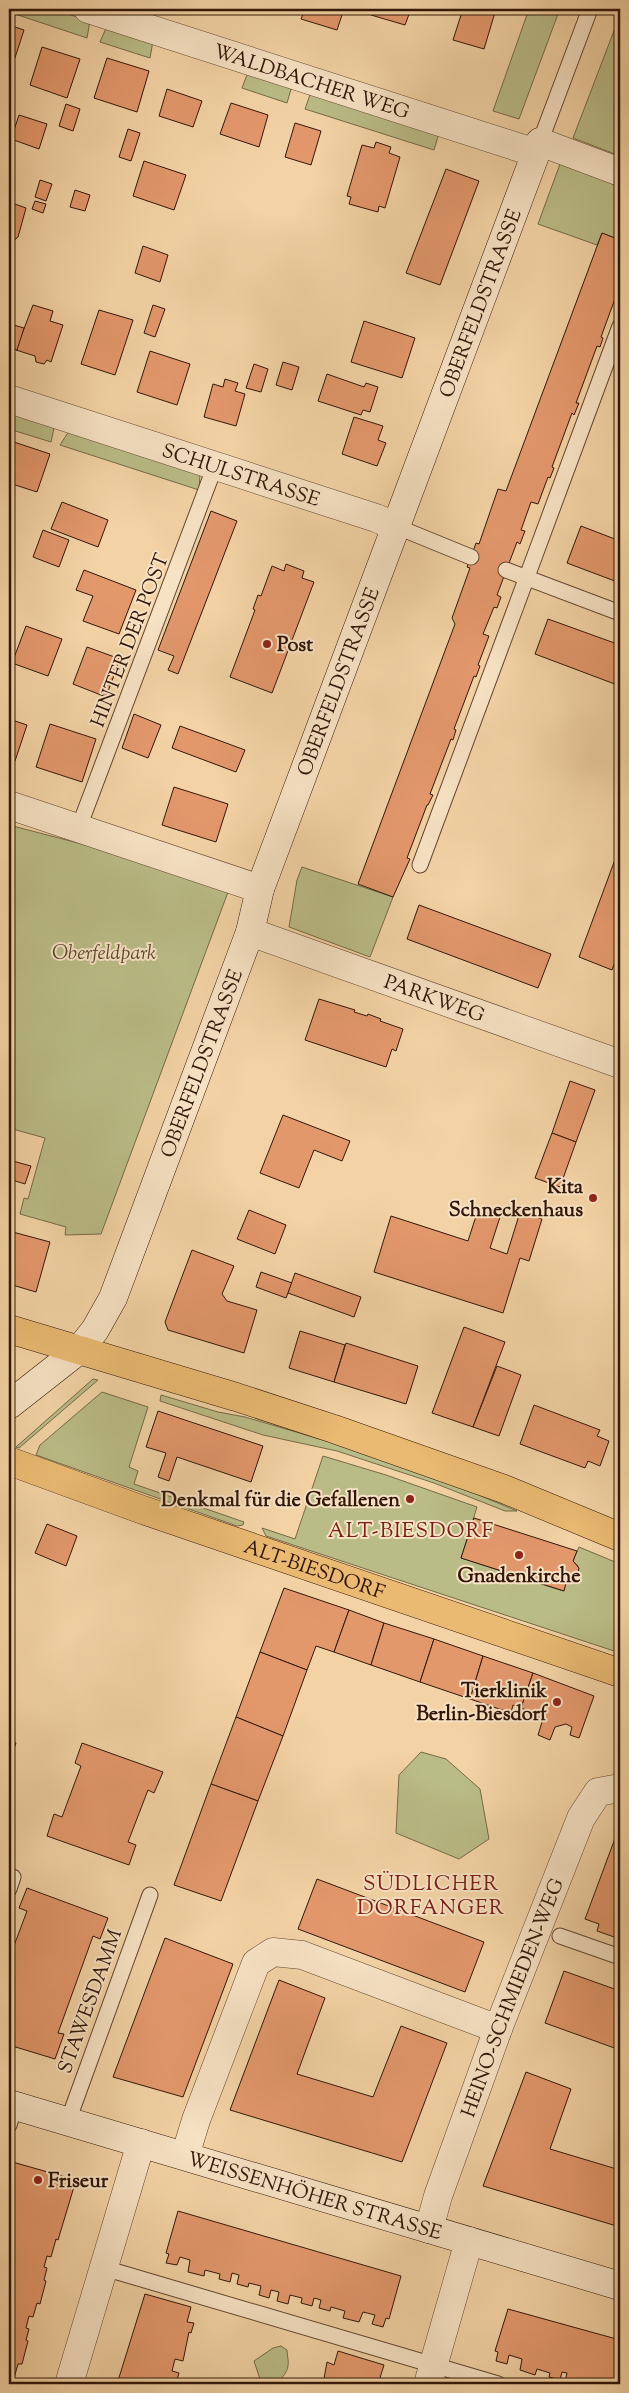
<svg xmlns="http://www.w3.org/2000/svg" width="629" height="2393" font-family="'Sorts Mill Goudy',serif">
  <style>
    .green { fill: #babc87; stroke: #766948 }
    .building { fill: #e3986c; stroke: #311608 }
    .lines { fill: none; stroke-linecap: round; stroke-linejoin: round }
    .lane-casing { stroke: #62452f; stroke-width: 17 }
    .street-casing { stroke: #62452f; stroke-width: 29 }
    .secondary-casing { stroke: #311608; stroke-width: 29 }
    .primary-casing { stroke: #311608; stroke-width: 29 }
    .lane { stroke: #f7e2c4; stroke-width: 15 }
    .street { stroke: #f7e2c4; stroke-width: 28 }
    .secondary { stroke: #f7e2c4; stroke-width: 28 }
    .primary { stroke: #eaba72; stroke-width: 28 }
    .poi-dot { fill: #8f2418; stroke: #f7e2c4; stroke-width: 2 }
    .labels { text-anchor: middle; stroke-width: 4; stroke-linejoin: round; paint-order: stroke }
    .street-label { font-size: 20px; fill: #311608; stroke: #f7e2c4 }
    .poi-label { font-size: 20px; font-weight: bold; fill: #311608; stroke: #f7e2c4; text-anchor: end }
    .park-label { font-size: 20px; font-style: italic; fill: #5a482e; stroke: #f7e2c4 }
    .neighbourhood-label { font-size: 21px; letter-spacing: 1px; fill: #7a1f14; stroke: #f7e2c4 }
  </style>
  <rect width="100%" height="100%" fill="#f3d3a5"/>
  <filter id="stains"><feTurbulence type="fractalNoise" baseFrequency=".004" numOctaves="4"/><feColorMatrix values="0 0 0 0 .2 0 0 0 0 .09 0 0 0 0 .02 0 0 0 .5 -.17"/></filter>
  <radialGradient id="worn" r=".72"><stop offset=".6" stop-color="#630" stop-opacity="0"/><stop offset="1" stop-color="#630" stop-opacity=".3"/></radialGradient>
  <!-- green -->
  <g class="green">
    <polygon points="9,9 52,9 90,21 87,38 9,12"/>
    <polygon points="529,9 543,9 558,14 519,119 493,111"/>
    <polygon points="620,15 620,156 573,138"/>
    <polygon points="107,26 153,41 150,58 100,42"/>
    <polygon points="248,72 292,86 287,103 242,88"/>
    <polygon points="311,92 439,133 434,150 305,109"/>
    <polygon points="560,164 605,180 620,188 620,240 602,233 597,245 538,224"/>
    <polygon points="9,410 55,423 51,442 9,429"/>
    <polygon points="69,431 200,474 199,490 60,445"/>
    <polygon points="9,825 101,849 228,892 101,1234 65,1235 66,1227 20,1214 24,1198 28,1199 45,1138 9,1128 9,886 12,876 9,874"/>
    <polygon points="302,867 393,897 370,957 289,927 297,880"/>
    <polygon points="93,1379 98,1380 19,1448 16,1447"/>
    <polygon points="102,1392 148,1407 129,1467 138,1471 134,1484 244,1522 243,1525 237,1526 36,1455 40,1445"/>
    <polygon points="161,1395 218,1412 245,1417 330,1442 467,1490 517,1511 505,1511 434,1483 337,1451 263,1435 160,1401"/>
    <polygon points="323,1456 386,1475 477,1507 461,1558 563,1591 566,1583 572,1582 577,1577 578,1566 573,1561 579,1547 620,1564 620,1653 266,1536 262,1528 295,1539"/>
    <polygon points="421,1752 446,1759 480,1789 489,1839 459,1859 396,1833 399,1775"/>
    <path d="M281 2346 287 2350C287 2355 289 2361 288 2366 286 2378 272 2389 261 2382L254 2361 273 2348Z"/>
  </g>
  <!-- building -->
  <g class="building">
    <polygon points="305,9 344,9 337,30 301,19"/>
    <polygon points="373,9 411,9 405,25 371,15"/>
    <polygon points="463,9 496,9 484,49 453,40"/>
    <polygon points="9,25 24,30 11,70 9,69"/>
    <polygon points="42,47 80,59 67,98 30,85"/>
    <polygon points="107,58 149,71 137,112 94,98"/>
    <polygon points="167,89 202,101 193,127 159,116"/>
    <polygon points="231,103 268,115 259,147 220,134"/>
    <polygon points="66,104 80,109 73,131 59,126"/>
    <polygon points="19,115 47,124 39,149 11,139"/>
    <polygon points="295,123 321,131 311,165 285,157"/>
    <polygon points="128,129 140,133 131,161 119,157"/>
    <polygon points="376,142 391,147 389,153 400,157 385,208 379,206 378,212 349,204 351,197 347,196 362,145 374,148"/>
    <polygon points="144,161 186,175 174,210 133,196"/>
    <polygon points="446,169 479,181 440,285 406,273"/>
    <polygon points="40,180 52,184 46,201 35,197"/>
    <polygon points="75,190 90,195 85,211 70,207"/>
    <polygon points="35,201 46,204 43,213 32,209"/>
    <polygon points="9,202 26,208 18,237 12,242 9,241"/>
    <polygon points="602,233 620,240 620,285 601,337 603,338 600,347 597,346 576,403 579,403 574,415 572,413 552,467 554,468 550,478 548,477 538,504 531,502 521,530 525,531 520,544 517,542 497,595 501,597 497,608 494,607 483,634 489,636 478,665 480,666 476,677 474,676 454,729 456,730 453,740 451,739 430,794 433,795 428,805 427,805 407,858 410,859 393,897 358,884 455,624 452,618 470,568 467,567 471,557 476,543 479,544 498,489 506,491"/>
    <polygon points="143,246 168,255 160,282 135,273"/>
    <polygon points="33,305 53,311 50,321 63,325 51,362 47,360 44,364 36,362 35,356 16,350"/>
    <polygon points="153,305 165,309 155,337 144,333"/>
    <polygon points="99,310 133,320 115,375 81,364"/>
    <polygon points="364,321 415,338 402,378 351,362"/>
    <polygon points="10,324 24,328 17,350 9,347"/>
    <polygon points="150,351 190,364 177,405 137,392"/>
    <polygon points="283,362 299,367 292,390 276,385"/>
    <polygon points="254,364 268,369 261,392 246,388"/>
    <polygon points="327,374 364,387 366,383 378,387 370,412 363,410 361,415 318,401"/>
    <polygon points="225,379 238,383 235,391 245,394 236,426 204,417 213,384 223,387"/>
    <polygon points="354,417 383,426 378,440 386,443 377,466 342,454"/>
    <polygon points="14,442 50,454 37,492 9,483 9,459"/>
    <polygon points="62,502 108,520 98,547 51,529"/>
    <polygon points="211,511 237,521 178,674 168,670 174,656 158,650"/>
    <polygon points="581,526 620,541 620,583 567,563"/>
    <polygon points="43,530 69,540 59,567 33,557"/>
    <polygon points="286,564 304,571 302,578 314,582 272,693 230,677 255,610 253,609 258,595 261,596 272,566 284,571"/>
    <polygon points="84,570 136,590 119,634 83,621 93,596 76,590"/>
    <polygon points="548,619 620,645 620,686 535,654"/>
    <polygon points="26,626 62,639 48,676 12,663"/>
    <polygon points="87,647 120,659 106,697 73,684"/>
    <polygon points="134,714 161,725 148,758 122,748"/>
    <polygon points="9,719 27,725 15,761 9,759"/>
    <polygon points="50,724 96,739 82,782 36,767"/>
    <polygon points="180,726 245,750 236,772 172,748"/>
    <polygon points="174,787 228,804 216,842 162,825"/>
    <polygon points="620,846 620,949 612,970 579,957"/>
    <polygon points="419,905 551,954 538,988 407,939"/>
    <polygon points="319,999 355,1010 354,1012 367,1016 368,1014 381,1019 380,1021 403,1029 396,1051 392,1049 386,1067 305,1040"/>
    <polygon points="570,1081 595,1090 576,1142 552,1133"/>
    <polygon points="283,1115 350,1141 342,1161 314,1150 299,1188 260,1173"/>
    <polygon points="552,1133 576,1142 560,1187 535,1178"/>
    <polygon points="9,1160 31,1166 25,1184 9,1179"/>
    <polygon points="249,1210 286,1225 275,1254 237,1239"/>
    <polygon points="478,1210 500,1217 490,1248 507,1254 520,1212 542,1219 529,1261 520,1258 503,1313 374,1272 391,1216 468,1241"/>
    <polygon points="9,1231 50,1242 36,1292 9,1284"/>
    <polygon points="192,1250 234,1266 222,1294 227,1301 257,1310 244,1353 168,1330 165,1322"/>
    <polygon points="261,1272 292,1283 286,1298 256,1287"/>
    <polygon points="295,1273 361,1297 354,1317 288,1293"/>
    <polygon points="464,1327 505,1342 473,1427 432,1413"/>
    <polygon points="300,1331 345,1345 334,1382 289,1368"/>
    <polygon points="346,1343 418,1366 406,1404 334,1382"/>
    <polygon points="497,1366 521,1375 499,1436 473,1427"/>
    <polygon points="534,1405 600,1430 597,1436 609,1441 600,1466 588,1461 585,1468 520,1444"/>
    <polygon points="158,1411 263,1446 251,1482 177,1457 169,1481 158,1477 166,1453 146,1447"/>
    <polygon points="474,1518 577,1551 573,1561 579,1568 577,1577 572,1582 566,1583 564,1591 461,1558"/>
    <polygon points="47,1524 77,1536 66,1566 35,1553"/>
    <polygon points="284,1588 349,1610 334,1652 316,1646 307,1670 260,1652"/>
    <polygon points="349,1610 384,1623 371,1665 334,1652"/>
    <polygon points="384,1623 434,1639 420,1682 371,1665"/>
    <polygon points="434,1639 483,1656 470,1699 420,1682"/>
    <polygon points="260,1652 307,1670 283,1736 236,1717"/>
    <polygon points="483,1656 533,1673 521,1708 513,1705 511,1713 470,1699"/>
    <polygon points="533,1673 594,1696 579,1738 570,1735 572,1727 566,1724 555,1727 550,1740 538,1735 542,1722 536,1714 521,1708"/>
    <polygon points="236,1717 283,1736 258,1801 211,1784"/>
    <polygon points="9,1740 16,1743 9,1763"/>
    <polygon points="82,1743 163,1772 154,1793 148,1790 128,1842 136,1845 129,1865 47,1836 54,1814 62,1817 81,1766 75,1763"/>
    <polygon points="211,1784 258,1801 221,1901 174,1885"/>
    <polygon points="620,1825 620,1932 617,1938 597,1931 599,1924 585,1919"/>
    <polygon points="317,1879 484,1942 465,1992 298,1929"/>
    <polygon points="27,1888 108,1918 100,1939 93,1936 58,2033 64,2034 55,2059 9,2045 9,1959 27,1911 19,1908"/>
    <polygon points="165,1938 233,1964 183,2097 113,2077"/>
    <polygon points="564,1971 620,1991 620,2050 545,2023"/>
    <polygon points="279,1980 325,1998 297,2074 373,2097 401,2026 447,2043 402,2162 230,2110"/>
    <polygon points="526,2072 571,2089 550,2149 620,2170 620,2227 483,2186"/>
    <polygon points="9,2161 76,2180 58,2240 56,2239 51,2257 47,2256 44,2267 47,2268 44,2280 46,2281 40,2304 37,2303 33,2317 29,2316 26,2328 29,2329 26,2340 28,2341 22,2364 18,2364 14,2378 11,2377 9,2384 9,2241 13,2225 9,2224"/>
    <polygon points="178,2211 401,2276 389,2319 386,2318 383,2327 372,2324 375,2315 363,2312 359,2322 343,2318 345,2311 331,2307 330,2311 319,2308 321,2300 314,2298 312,2306 301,2303 302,2298 290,2295 288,2304 277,2301 279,2292 271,2290 269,2298 259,2295 261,2286 249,2283 248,2287 237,2284 239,2275 232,2273 230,2282 219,2279 220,2274 205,2270 204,2276 188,2272 190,2260 180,2257 177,2265 166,2263 169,2254 166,2253"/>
    <polygon points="145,2294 191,2307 187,2322 194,2323 191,2333 189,2332 183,2361 175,2359 172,2371 179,2373 176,2383 173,2384 117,2384"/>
    <polygon points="508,2309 620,2340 620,2384 590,2384 577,2381 574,2384 565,2382 567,2373 562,2372 560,2380 549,2377 550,2373 537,2369 535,2375 520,2370 522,2359 509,2355 507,2364 496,2361 498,2352 495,2351"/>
    <polygon points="338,2351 384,2365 378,2384 323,2384 327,2362 334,2365"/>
  </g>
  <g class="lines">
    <defs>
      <g id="lane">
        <polyline points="540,142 590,9"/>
        <polyline points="395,526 471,557"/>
        <polyline points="506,570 620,613"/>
        <polyline points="79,827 215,466"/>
        <polyline points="420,865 620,326"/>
        <polyline points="9,1889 13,1877"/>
        <polyline points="560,1936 620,1957"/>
        <polyline points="68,2121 150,1895"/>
        <polyline points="9,2125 15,2105"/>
        <polyline points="104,2268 498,2384"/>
      </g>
      <g id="street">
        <path id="s1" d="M88 9 536 153"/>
        <polyline points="540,142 620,172"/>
        <path id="s2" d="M9 399 376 518 395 526"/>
        <polyline points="9,805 260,889"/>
        <path id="s3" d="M250 932 620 1064"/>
        <polyline points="185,2156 196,2120 256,1963 273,1952 302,1955 498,2029"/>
        <path id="s4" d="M429 2229 438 2196 498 2029 581 1818 598 1792 620 1788"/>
        <polyline points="69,2384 141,2143"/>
        <polyline points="428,2384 469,2241"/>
      </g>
      <g id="secondary">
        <path id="s5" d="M9 1405 79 1350 95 1330 113 1298 250 932 260 889 540 142"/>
        <path id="s6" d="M9 2104 620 2286"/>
      </g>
      <g id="primary">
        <polyline points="9,1329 236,1397 334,1429 504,1489 620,1537"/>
        <path id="s7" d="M9 1461 140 1509 620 1673"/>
      </g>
    </defs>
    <!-- lane casing -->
    <use href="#lane" class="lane-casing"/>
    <!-- street casing -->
    <use href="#street" class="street-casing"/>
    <!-- secondary casing -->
    <use href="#secondary" class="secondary-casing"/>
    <!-- primary casing -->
    <use href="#primary" class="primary-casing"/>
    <!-- lane -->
    <use href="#lane" class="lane"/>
    <!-- street -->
    <use href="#street" class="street"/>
    <!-- secondary -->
    <use href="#secondary" class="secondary"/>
    <!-- primary -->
    <use href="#primary" class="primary"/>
  </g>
  <!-- markers -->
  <g class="poi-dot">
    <circle cx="267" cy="644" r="5"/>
    <circle cx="593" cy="1198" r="5"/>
    <circle cx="410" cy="1499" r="5"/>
    <circle cx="519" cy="1555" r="5"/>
    <circle cx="557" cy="1702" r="5"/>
    <circle cx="38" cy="2180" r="5"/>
  </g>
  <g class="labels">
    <!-- street labels -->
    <g class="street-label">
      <text dy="7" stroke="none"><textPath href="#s1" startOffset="235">WALDBACHER WEG</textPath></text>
      <text dy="7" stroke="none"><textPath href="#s5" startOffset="1212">OBERFELDSTRASSE</textPath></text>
      <text dy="7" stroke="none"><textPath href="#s2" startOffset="244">SCHULSTRASSE</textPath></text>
      <text transform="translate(129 640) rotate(-69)" y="7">HINTER DER POST</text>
      <text dy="7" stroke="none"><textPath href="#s5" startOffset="808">OBERFELDSTRASSE</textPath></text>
      <text dy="7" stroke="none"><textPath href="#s3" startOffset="196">PARKWEG</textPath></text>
      <text dy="7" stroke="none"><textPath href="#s5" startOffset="402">OBERFELDSTRASSE</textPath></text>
      <text dy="7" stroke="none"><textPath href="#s7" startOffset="324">ALT-BIESDORF</textPath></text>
      <text dy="7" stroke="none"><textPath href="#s4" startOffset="246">HEINO-SCHMIEDEN-WEG</textPath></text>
      <text transform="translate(89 2001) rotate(-70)" y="7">STAWESDAMM</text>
      <text dy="7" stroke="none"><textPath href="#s6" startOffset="319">WEISSENHÖHER STRASSE</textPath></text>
    </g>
    <!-- poi labels -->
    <g class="poi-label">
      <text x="277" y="651" text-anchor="start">Post</text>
      <text x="583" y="1193">Kita<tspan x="583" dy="23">Schneckenhaus</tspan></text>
      <text x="400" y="1506">Denkmal für die Gefallenen</text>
      <text x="519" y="1582" text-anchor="middle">Gnadenkirche</text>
      <text x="547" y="1697">Tierklinik<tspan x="547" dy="23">Berlin-Biesdorf</tspan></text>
      <text x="48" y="2187" text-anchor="start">Friseur</text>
    </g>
    <!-- park labels -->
    <g class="park-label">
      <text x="104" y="959">Oberfeldpark</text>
    </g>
    <!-- neighbourhood labels -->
    <g class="neighbourhood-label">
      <text x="411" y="1537">ALT-BIESDORF</text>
      <text x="431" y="1890">SÜDLICHER<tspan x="431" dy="24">DORFANGER</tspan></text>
    </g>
  </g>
  <!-- margin -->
  <rect width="629" height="2393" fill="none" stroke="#f3d3a5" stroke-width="30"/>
  <rect x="10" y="10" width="609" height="2373" fill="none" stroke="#311608" stroke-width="2.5"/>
  <rect x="15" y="15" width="599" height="2363" fill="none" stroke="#311608"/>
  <rect width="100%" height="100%" filter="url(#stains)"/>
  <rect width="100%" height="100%" fill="url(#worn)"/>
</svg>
